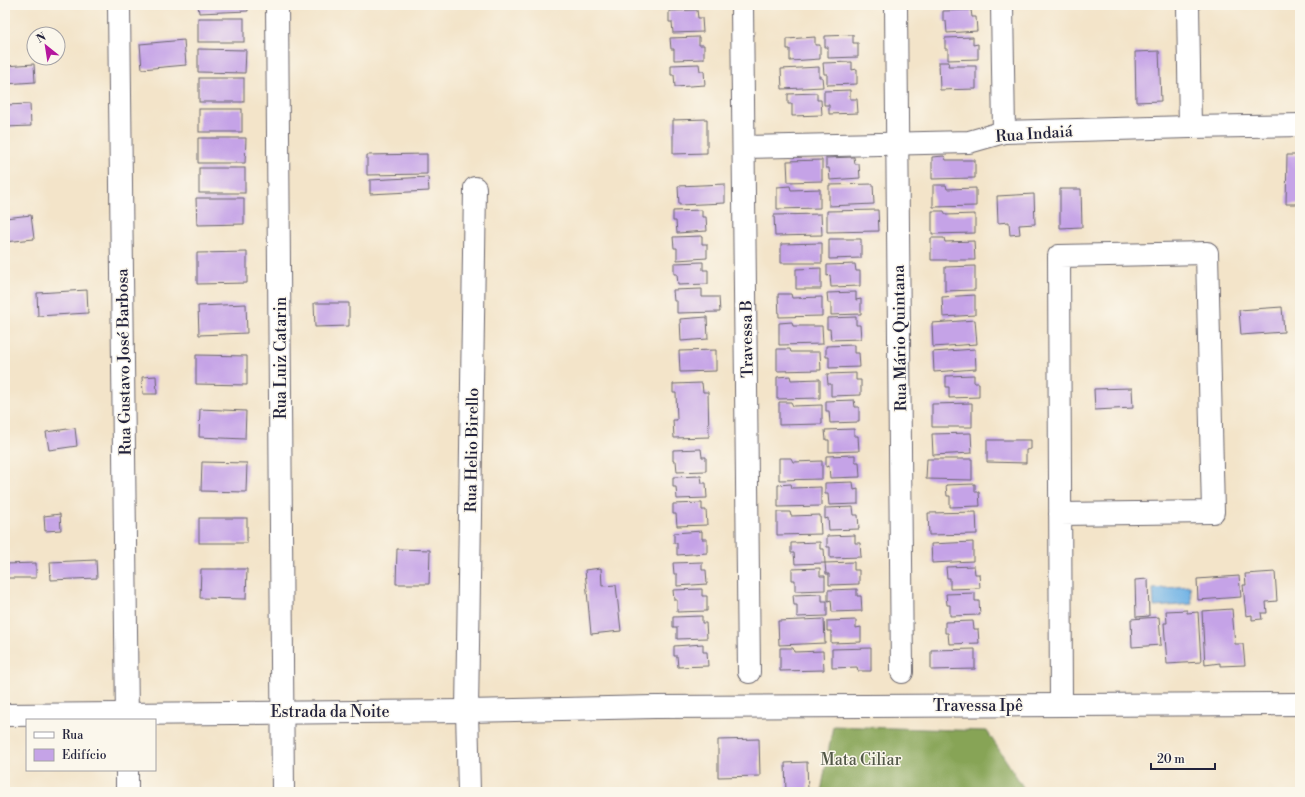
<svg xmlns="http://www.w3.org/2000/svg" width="1305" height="797" font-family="'Libre Bodoni',serif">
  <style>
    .forest { fill: #87a456; stroke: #546348 }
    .water { fill: #70b2e5; stroke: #496a90 }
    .building { fill: #c5a3e7 }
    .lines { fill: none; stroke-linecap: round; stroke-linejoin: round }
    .minor-casing { stroke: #6b666d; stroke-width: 24 }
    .minor { stroke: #fff; stroke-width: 22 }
    .labels { text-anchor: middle; stroke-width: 3; stroke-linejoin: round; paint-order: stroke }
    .street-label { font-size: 16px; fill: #22223b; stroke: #fbf7ec }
    .park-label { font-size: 16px; fill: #525848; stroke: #fbf7ec }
  </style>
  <rect width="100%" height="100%" fill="#fbf7ec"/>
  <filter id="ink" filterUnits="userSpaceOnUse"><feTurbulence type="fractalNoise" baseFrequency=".025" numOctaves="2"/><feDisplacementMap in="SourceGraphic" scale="8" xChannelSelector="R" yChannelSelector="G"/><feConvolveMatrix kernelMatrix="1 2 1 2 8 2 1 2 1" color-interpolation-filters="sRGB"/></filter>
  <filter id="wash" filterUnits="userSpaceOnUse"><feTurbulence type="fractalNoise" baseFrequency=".012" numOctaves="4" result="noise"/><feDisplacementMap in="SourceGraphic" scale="16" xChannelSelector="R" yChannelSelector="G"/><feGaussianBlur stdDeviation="0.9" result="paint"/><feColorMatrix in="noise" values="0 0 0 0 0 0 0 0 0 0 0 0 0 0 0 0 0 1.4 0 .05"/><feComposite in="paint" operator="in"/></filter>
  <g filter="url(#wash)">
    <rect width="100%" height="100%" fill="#f3e4c9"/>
    <!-- forest -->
    <polygon class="forest" points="833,726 987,731 1023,787 1022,792 821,792"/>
    <!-- water -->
    <polygon class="water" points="1190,586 1192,604 1154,607 1153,589"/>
    <g id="blocks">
      <!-- building -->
      <g class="building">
        <polygon points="198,5 248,5 248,11 199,13"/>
        <polygon points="301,5 337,5 337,6 301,9"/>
        <polygon points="697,10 698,18 702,18 703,32 673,33 672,22 669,22 669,11"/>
        <polygon points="971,10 972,17 976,17 977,31 947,33 946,21 943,21 943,11"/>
        <rect x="198" y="18" width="46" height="24"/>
        <polygon points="853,35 853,43 858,43 858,57 828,58 828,47 825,47 825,36"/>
        <polygon points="699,37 699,45 704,45 704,59 674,60 674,49 671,49 670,38"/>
        <polygon points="815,37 815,45 820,45 820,59 790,61 790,49 787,49 787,39"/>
        <polygon points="973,37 973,45 978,44 978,59 948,60 948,49 945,49 945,38"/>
        <polygon points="184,40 186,65 142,69 140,44"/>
        <polygon points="198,49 246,50 245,73 198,72"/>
        <polygon points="1159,51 1161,101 1136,102 1135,52"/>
        <polygon points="852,62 852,70 857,69 857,84 827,85 827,74 824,74 823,63"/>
        <polygon points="939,62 949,62 948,66 976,66 976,89 940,90"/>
        <polygon points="34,64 35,82 5,84 5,66"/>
        <polygon points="699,64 700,71 704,71 705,85 675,87 674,75 671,75 671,65"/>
        <polygon points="819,67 819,77 822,77 823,87 782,89 781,69"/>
        <rect x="199" y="78" width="45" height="24"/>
        <polygon points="850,90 850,99 857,99 858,113 829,114 829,105 824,105 824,91"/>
        <polygon points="817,93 817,100 821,100 822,115 792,116 792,104 788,104 788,94"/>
        <polygon points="30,104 31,126 5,127 5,105"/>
        <rect x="199" y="109" width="43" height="23"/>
        <polygon points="707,119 707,153 673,154 673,120"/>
        <polygon points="198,138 246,138 245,163 198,163"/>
        <polygon points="427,154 427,174 367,175 367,155"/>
        <polygon points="1287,155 1300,155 1300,204 1286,204"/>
        <polygon points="944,156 946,160 975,160 975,178 932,179 932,157"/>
        <polygon points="854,157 855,164 859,164 860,178 830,180 829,168 826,168 826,158"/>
        <polygon points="822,160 822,181 788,182 787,161"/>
        <rect x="199" y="168" width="46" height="25"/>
        <polygon points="428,177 429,191 370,194 370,180"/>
        <polygon points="725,184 725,203 679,205 678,186"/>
        <polygon points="873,184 874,204 829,206 829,185"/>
        <polygon points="933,185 946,185 947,189 976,188 976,206 933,207"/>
        <polygon points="790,186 791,190 820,189 820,208 777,209 777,187"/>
        <polygon points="1060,189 1081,189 1082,227 1060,228"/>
        <polygon points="1034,194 1035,224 1019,225 1020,234 1010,235 1009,222 998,223 997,196"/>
        <polygon points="196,198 244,198 244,224 197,225"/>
        <polygon points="702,210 702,217 706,217 707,231 677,233 676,221 673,221 673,211"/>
        <polygon points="878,210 879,231 827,232 827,211"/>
        <polygon points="932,211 944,211 946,215 975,214 975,233 932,234"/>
        <polygon points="821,214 822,235 775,236 774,215"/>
        <polygon points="31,215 34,239 5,242 5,218"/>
        <polygon points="702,236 702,244 707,244 707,258 677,260 677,248 674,248 673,237"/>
        <polygon points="931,238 944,238 945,242 974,241 975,260 931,260"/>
        <polygon points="829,239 861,239 861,258 829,259"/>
        <polygon points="822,243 822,263 781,263 781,244"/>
        <polygon points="247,252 247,283 197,284 197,253"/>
        <polygon points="703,262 703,270 708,270 708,284 678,285 677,274 674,274 674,263"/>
        <polygon points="855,264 856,271 860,271 860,286 831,287 830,275 827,276 827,265"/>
        <polygon points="975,266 975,290 945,291 945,267"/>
        <polygon points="821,268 821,289 796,289 796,269"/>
        <polygon points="702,289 702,297 719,297 720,312 677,313 677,301 674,301 673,290"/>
        <polygon points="87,290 88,313 38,316 37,293"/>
        <polygon points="856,292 856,300 861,299 861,314 831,315 831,303 828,303 827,293"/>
        <polygon points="778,294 791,294 792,298 822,297 822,316 779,317"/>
        <polygon points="975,295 975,315 943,317 942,297"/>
        <polygon points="314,303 349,303 349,326 315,327"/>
        <polygon points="246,304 247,333 199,335 198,306"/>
        <polygon points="1282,307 1284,332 1241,335 1239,310"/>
        <polygon points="707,317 708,339 681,341 680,319"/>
        <polygon points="856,317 856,325 860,325 861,339 831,340 830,329 827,329 827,318"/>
        <polygon points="975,320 977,344 933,347 932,323"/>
        <polygon points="792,322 793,326 822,326 823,344 779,345 779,323"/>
        <polygon points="854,345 854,353 859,353 860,367 829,368 829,357 826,357 826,346"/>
        <polygon points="777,349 790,349 791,352 820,352 821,370 777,371"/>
        <polygon points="975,349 976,369 934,372 933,352"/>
        <polygon points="716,350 716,371 680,372 679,351"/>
        <polygon points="196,355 247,356 247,385 196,384"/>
        <polygon points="856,373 856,380 861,380 861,395 831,396 831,384 828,384 827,374"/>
        <polygon points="974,375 974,383 979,383 979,397 949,398 949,387 946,387 946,376"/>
        <polygon points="156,376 157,394 143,394 142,377"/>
        <polygon points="790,376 791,380 820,379 820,398 777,399 777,377"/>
        <polygon points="702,383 703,392 708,392 709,437 674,438 673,420 677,420 676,393 673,393 673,384"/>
        <polygon points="1132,388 1133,408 1095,410 1094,389"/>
        <polygon points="854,400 855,407 859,407 859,422 830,423 829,411 826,411 826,401"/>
        <polygon points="779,402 791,402 793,406 822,405 822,424 779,425"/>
        <polygon points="972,403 972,427 932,427 932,404"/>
        <polygon points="200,409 246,411 245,439 199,437"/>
        <polygon points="75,428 77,446 49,450 46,432"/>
        <polygon points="854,429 854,436 858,436 859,451 829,452 829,440 826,440 825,430"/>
        <polygon points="971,433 972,453 933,455 932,434"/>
        <polygon points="987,440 1031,440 1031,449 1026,450 1026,463 987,462"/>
        <polygon points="701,449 702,457 706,457 706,471 677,472 676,461 673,461 673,450"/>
        <polygon points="855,455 855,462 859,462 860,477 830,478 829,466 826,467 826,456"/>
        <polygon points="779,458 791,458 793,462 822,461 822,479 779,480"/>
        <polygon points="927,459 972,459 972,480 926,479"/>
        <polygon points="202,462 247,463 246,492 201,491"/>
        <polygon points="701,476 702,483 706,483 707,498 677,499 676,487 673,487 673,477"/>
        <polygon points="853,482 854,490 858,489 858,504 829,505 828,494 825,494 825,483"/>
        <polygon points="791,484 792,488 821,487 821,506 778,507 778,485"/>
        <polygon points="975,484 975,492 979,492 980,506 950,507 950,496 947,496 946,485"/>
        <polygon points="702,503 702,510 706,510 707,525 677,526 676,514 673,514 673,504"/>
        <polygon points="853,507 854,515 858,515 859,529 829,530 828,518 825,519 825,508"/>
        <polygon points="777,512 790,512 791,516 820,515 821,534 777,535"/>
        <polygon points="976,512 977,534 929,535 928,513"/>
        <polygon points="60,514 61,530 45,531 44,516"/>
        <rect x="199" y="518" width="48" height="25"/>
        <polygon points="702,531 702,539 707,539 707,553 677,555 677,543 674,543 674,533"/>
        <polygon points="855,535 855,543 860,543 861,557 830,558 830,547 827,547 827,536"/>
        <polygon points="820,542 820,549 824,549 825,563 795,564 794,553 791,553 791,543"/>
        <polygon points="973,542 973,561 932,563 931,544"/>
        <polygon points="397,549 430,550 429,584 396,584"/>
        <polygon points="96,560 97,578 51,580 50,562"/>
        <polygon points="702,562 702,570 706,570 707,584 677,586 677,574 674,574 673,563"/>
        <polygon points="854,562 854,570 859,570 859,584 829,585 829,574 826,574 825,563"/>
        <polygon points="36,563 36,578 5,578 5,564"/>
        <polygon points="974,566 975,574 979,574 980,588 950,589 950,578 947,578 946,567"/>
        <polygon points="601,568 602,586 616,585 621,631 591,634 585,570"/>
        <polygon points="820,568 820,576 825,576 825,590 795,591 795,580 792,580 792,569"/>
        <polygon points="201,569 247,569 246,599 200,598"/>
        <polygon points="1275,572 1277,601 1266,602 1267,613 1261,613 1262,619 1252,620 1252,615 1246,616 1243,585 1246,585 1245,574"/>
        <polygon points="1239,576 1241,597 1198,600 1197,579"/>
        <polygon points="1148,579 1149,616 1136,617 1135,580"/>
        <polygon points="702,589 702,596 707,596 707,611 677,612 677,600 674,600 673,590"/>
        <polygon points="857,589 857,596 861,596 862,611 832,612 831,600 828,601 828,590"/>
        <polygon points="975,593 975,601 979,601 980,615 950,616 950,605 947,605 946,594"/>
        <polygon points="822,594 822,601 827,601 827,616 797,617 797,605 794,605 793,595"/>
        <polygon points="1232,609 1235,644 1243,644 1245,665 1220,666 1220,663 1205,665 1202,611"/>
        <polygon points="1187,610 1187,613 1198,612 1201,662 1167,664 1164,623 1167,623 1166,611"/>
        <polygon points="702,616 702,623 706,623 707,638 677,639 677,627 673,627 673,617"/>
        <polygon points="1159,617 1161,645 1132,647 1131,619"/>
        <polygon points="824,619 825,643 779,645 778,621"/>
        <polygon points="856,620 856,628 861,627 861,642 831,643 831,631 827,631 827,621"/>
        <polygon points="973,621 974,629 978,629 979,643 949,644 948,633 945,633 945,622"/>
        <polygon points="703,644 703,652 707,652 708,666 678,667 677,656 674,656 674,646"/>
        <polygon points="780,648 793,648 794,652 823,651 824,670 780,671"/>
        <polygon points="871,648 871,671 858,671 857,667 832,668 832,649"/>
        <polygon points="975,649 975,669 931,670 931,650"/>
        <polygon points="759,739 760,776 718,777 718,740"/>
        <polygon points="807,762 808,791 786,792 785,763"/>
      </g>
    </g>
  </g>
  <g filter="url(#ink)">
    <use href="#blocks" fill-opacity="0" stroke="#6b666d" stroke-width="1"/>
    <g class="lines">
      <defs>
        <g id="minor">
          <polyline points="119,5 127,720"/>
          <polyline points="277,5 283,792"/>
          <polyline points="742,5 749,672"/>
          <polyline points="896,5 902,672"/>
          <polyline points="1002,5 1004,132"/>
          <polyline points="1188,5 1190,127"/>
          <polyline points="744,147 969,142 1004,132 1190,127 1300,125"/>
          <polyline points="1060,514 1213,512 1207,253 1059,256 1061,705"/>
          <polyline points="5,715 467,711 655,707 1300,704"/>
          <polyline points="127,770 127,792"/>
          <polyline points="469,792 467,711 475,188"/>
        </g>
      </defs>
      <!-- minor casing -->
      <use href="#minor" class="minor-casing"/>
      <!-- minor -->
      <use href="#minor" class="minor"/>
    </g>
  </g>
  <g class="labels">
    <!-- street labels -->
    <g class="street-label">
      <text transform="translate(1034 133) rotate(-4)" y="6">Rua Indaiá</text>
      <text transform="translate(899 338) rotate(-91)" y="6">Rua Mário Quintana</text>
      <text transform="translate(746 339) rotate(-91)" y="6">Travessa B</text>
      <text transform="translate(280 358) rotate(-90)" y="6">Rua Luiz Catarin</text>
      <text transform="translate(123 362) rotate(-91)" y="6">Rua Gustavo José Barbosa</text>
      <text transform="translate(471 450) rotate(-89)" y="6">Rua Helio Birello</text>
      <text x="978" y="711">Travessa Ipê</text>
      <text x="330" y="717">Estrada da Noite</text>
    </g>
    <!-- park labels -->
    <g class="park-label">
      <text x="861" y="765">Mata Ciliar</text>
    </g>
  </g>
  <!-- margin -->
  <rect width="1305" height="797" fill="none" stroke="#fbf7ec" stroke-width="20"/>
  <!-- legend -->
  <rect x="26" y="719" width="130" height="52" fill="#fbf7ec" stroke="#a4a2a5"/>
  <rect x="34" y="732" width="20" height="6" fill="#ffffff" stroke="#a4a2a5"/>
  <text x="62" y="739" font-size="12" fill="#22223b">Rua</text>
  <rect x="34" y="749" width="20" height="12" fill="#c5a3e7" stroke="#a4a2a5"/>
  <text x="62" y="759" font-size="12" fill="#22223b">Edifício</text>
  <!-- north arrow -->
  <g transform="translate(46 46) rotate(330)"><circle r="19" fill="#fbf7ec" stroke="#a4a2a5"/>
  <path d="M0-3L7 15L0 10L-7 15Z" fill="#b5179e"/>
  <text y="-6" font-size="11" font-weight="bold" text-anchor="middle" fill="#22223b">N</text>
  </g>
  <!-- scale -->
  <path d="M1151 763v6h64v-6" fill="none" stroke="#22223b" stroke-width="2"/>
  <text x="1157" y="763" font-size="12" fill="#22223b" stroke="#fbf7ec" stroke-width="3" paint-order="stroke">20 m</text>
</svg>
